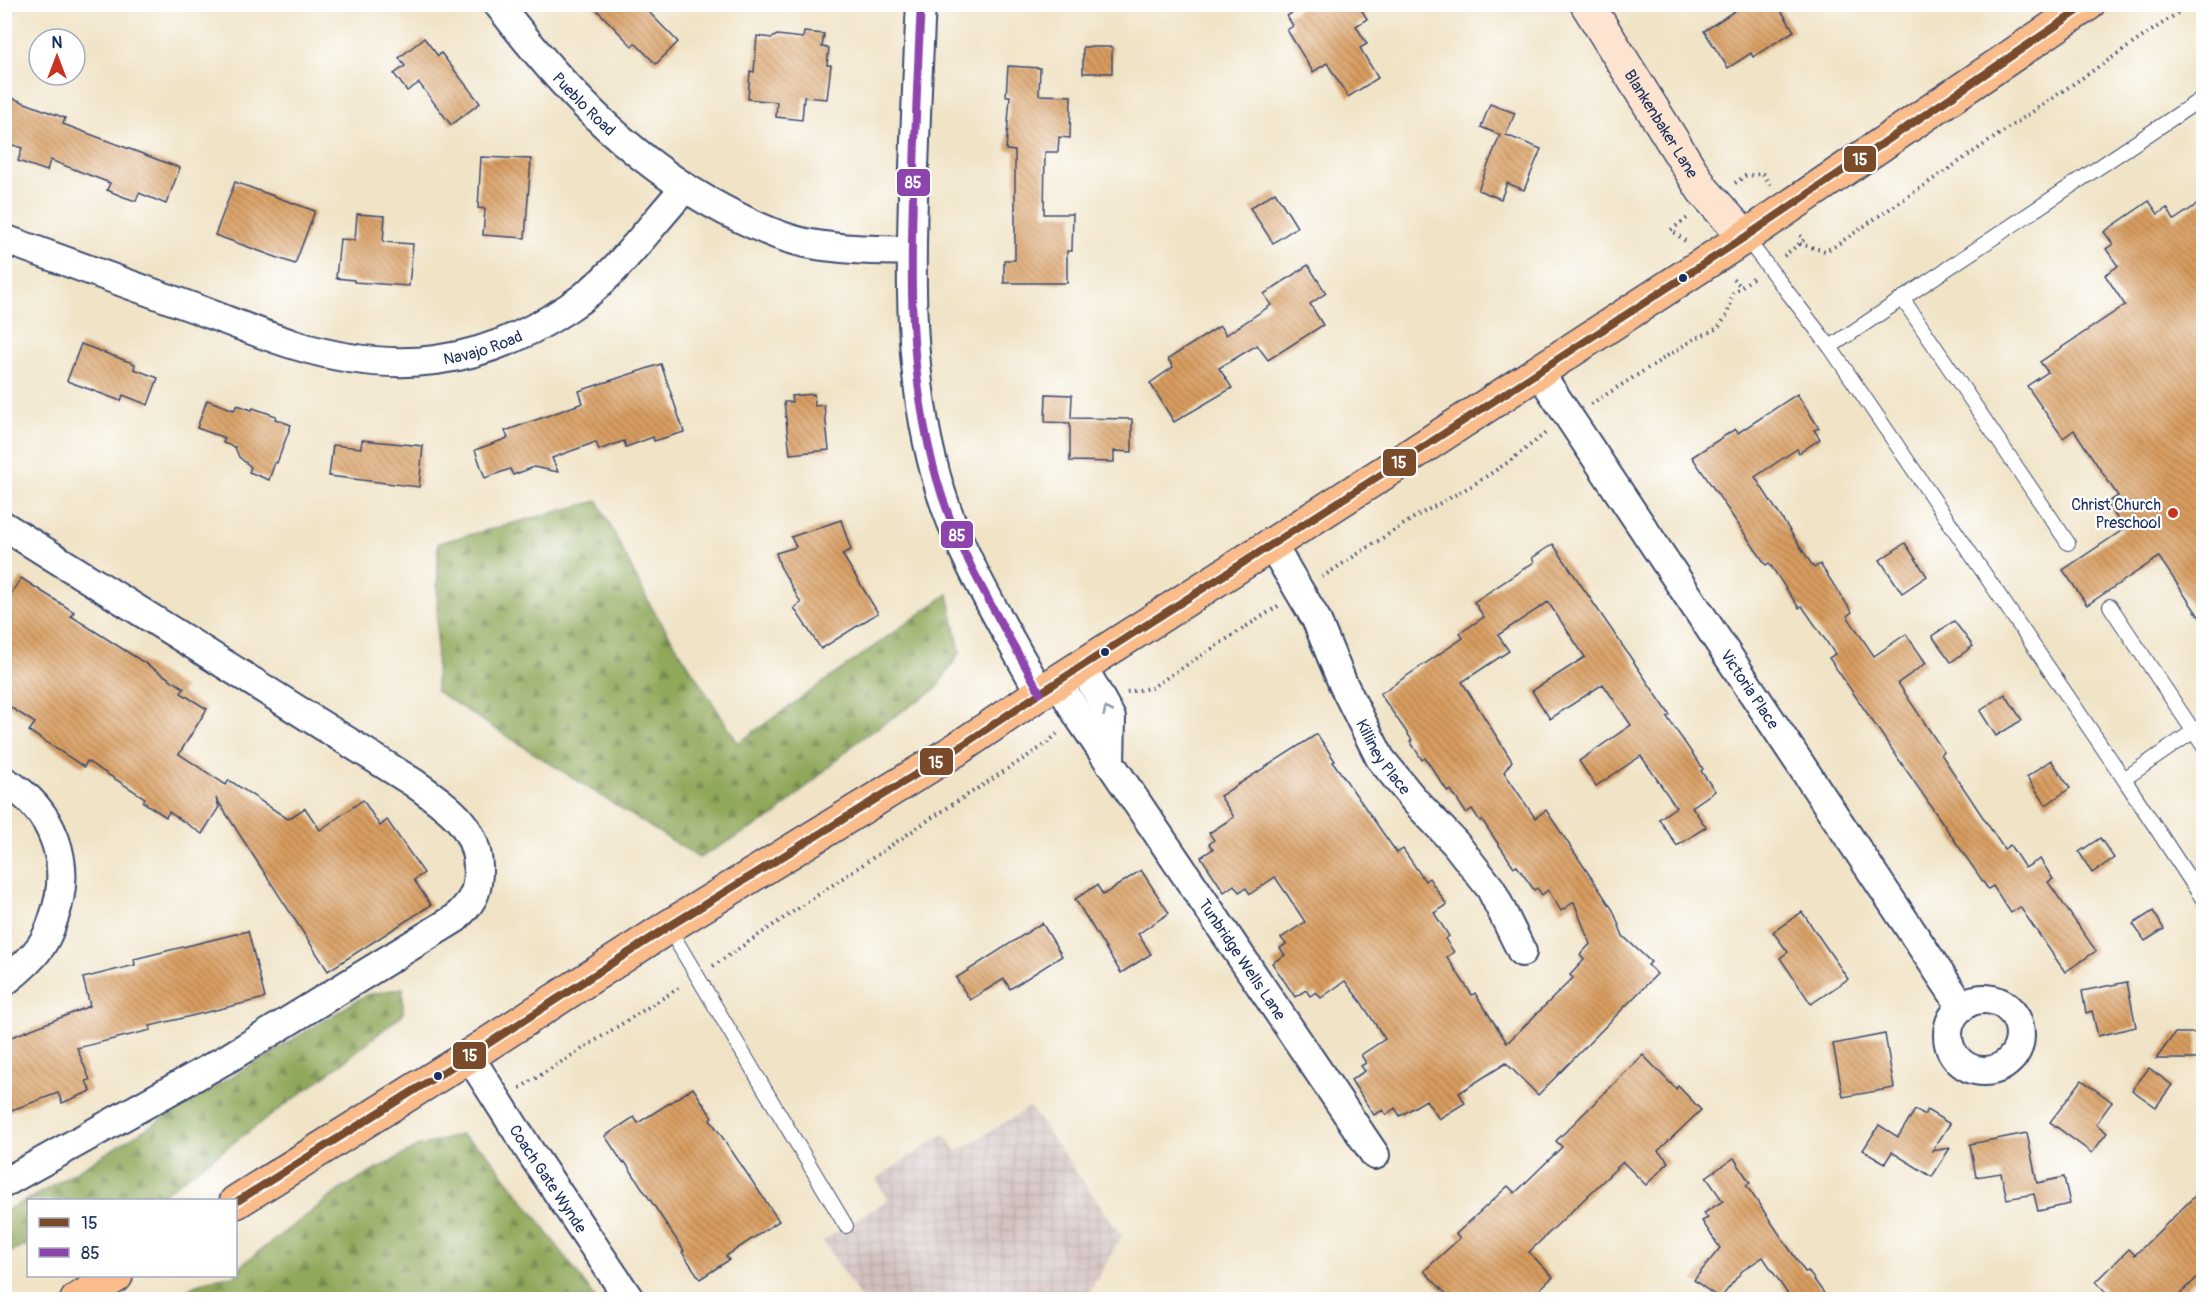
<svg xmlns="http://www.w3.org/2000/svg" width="2208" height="1304" font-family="Pangolin,sans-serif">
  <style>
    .industrial { fill: url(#industrial-grid) }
    .forest { fill: url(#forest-firs); stroke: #566c5c; stroke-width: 1.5 }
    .building { fill: url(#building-back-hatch) }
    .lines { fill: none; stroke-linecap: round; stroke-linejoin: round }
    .lane-casing { stroke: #3b4a6e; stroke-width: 16 }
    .street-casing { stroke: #3b4a6e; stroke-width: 32 }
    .secondary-casing { stroke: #3b4a6e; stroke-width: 36 }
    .primary-casing { stroke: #3b4a6e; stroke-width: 36 }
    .path { stroke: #3b4a6e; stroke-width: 4; stroke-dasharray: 1.5 4.5; stroke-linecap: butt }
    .lane { stroke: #fff; stroke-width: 14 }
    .street { stroke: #fff; stroke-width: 28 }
    .secondary { stroke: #fde4d0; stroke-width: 33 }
    .primary { stroke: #f9bc8a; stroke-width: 33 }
    .bus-1-casing { stroke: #fff; stroke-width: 12 }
    .bus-2-casing { stroke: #fff; stroke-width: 12 }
    .bus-1 { stroke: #7a4b2a; stroke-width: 8 }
    .bus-2 { stroke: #8e44ad; stroke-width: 8 }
    .oneway { stroke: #8d97ae }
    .bus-dot { fill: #1b2f5e; stroke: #fff; stroke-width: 2 }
    .poi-dot { fill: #c8321e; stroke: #fff; stroke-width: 2 }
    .labels { text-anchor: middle; stroke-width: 4.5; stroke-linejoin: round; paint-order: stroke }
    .street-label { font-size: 16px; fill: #1b2f5e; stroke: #fff }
    .poi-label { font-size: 16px; fill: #1b2f5e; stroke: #fff; text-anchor: end }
    .line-badge { stroke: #fff; stroke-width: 2 }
    .badge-label { font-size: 16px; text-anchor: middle; font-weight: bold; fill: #fff }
  </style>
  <defs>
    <pattern id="industrial-grid" width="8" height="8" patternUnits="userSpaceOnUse" patternTransform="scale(1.5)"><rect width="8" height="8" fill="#d1c0bd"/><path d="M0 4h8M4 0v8" fill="none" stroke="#b3a5a5"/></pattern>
    <pattern id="forest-firs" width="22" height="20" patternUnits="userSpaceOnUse" patternTransform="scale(1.5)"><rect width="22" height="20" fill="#90a85a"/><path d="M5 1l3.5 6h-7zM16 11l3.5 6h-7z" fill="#75894e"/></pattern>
    <pattern id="building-back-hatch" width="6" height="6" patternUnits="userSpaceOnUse" patternTransform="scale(1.5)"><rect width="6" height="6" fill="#d89c5e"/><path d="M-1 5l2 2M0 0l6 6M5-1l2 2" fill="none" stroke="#ae8051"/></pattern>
  </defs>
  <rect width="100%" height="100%" fill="#fff"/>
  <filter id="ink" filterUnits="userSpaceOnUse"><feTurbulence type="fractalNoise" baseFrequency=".0167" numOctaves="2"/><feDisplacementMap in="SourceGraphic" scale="12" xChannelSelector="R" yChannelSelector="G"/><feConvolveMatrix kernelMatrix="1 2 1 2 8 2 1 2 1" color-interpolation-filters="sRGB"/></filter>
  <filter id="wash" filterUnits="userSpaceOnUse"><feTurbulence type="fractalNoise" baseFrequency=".008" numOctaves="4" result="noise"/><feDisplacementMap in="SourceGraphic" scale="24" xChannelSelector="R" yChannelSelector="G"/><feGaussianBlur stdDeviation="1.35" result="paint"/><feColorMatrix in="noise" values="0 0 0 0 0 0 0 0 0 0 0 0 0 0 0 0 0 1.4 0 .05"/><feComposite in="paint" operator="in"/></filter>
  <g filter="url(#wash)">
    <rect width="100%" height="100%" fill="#f0e3c6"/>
    <!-- industrial -->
    <polygon class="industrial" points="1030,1107 1122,1236 1085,1300 861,1299 823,1241 888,1200 876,1179 944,1134 957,1152"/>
    <!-- forest -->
    <g class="forest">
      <polygon points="598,501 650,605 738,743 948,594 960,652 936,689 860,739 774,816 699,858 436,691 438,543"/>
      <polygon points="403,988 403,1014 336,1068 160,1196 147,1200 28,1200 28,1245 5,1254 5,1211 44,1191 366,995"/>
      <path d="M460 1135 485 1151 533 1213 596 1299 327 1300 302 1297 296 1300 172 1299C192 1286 210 1276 236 1276V1269L340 1190 417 1147Z"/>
    </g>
    <g id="blocks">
      <!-- building -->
      <g class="building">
        <polygon points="591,4 641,4 678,42 656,64 635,43 632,46"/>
        <polygon points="1306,4 1358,4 1367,19 1356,26 1367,44 1360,48 1378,78 1348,97 1327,63 1313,72 1287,30 1293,26 1287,16"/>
        <polygon points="1745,4 1777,4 1794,31 1753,57 1751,53 1728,68 1704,31"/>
        <polygon points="804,32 824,34 822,47 829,48 827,65 831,65 827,99 804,97 802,120 776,117 777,102 748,99 750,71 754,72 757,36 772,38 777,35 803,38"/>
        <polygon points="424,38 438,56 441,53 480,103 451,125 419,83 407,91 394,74 405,66 399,58"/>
        <rect x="1083" y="47" width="29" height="26"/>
        <polygon points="1008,66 1040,68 1039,95 1071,96 1070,138 1059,137 1058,152 1045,152 1044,214 1073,214 1072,251 1067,251 1067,283 1004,283 1004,260 1015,260 1015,151 1006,150 1010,96 1006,96"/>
        <polygon points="4,95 65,118 63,124 180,168 166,204 139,193 136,201 124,197 107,190 110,183 50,160 47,171 18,161 22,148 4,142"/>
        <polygon points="1490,104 1515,113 1506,135 1541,149 1524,190 1507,183 1501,199 1478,190 1500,135 1481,127"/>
        <polygon points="481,157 531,159 525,238 483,235 485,209 478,208"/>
        <polygon points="235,182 315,211 295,264 215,235"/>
        <polygon points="1275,192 1297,227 1273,243 1250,208"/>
        <polygon points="2204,200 2204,624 2159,557 2087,605 2063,570 2124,529 2107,503 2118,496 2074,430 2063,438 2027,386 2048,372 2040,362 2125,305 2105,275 2118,266 2106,249 2113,244 2104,232 2149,201 2158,214 2167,208 2174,220"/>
        <polygon points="357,214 385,216 383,242 413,244 409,286 354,282 354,280 336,278 340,239 355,240"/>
        <polygon points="1308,265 1326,293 1310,304 1323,325 1268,360 1257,345 1219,368 1232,388 1174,422 1150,383 1173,367 1168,359 1220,326 1226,335 1271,305 1264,294"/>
        <polygon points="81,344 135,364 134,369 158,378 148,405 123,395 121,401 67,381"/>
        <polygon points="661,364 684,432 654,441 653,437 626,447 624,441 599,450 596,442 552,458 558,472 534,467 513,475 510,469 485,478 475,450 508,438 505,431 583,403 579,391"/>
        <polygon points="814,394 815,406 824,405 829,450 790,454 784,402 792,402 791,396"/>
        <polygon points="1046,394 1072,395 1071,418 1132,419 1132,452 1114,451 1114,462 1070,461 1070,423 1045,422"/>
        <polygon points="1797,394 1819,428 1814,430 1820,439 1799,453 1797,449 1755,477 1814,568 1820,564 1852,612 1847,616 1874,656 1906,634 1926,663 1898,683 1944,752 1941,754 2004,849 2010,845 2025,868 2040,859 2053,879 2048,882 2096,951 2065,972 2020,907 2011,913 1993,886 1988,889 1829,658 1835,654 1802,606 1799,608 1769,563 1766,565 1692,457 1735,429 1738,433"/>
        <polygon points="207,400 234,410 237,405 252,410 253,408 276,416 275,419 291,425 277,463 275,462 269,480 249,472 251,467 239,457 235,447 223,443 225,438 197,428"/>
        <polygon points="362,440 423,446 419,487 329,476 333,445 361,448"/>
        <polygon points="841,520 851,550 842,554 878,613 821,649 794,608 801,603 780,566 776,553 796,547 791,537"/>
        <polygon points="1905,543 1927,576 1902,593 1880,560"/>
        <polygon points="1553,544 1670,715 1667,717 1703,769 1701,771 1715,791 1692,807 1706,827 1677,846 1659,819 1676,807 1641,756 1596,786 1579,761 1631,725 1603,684 1550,719 1532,691 1585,657 1548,602 1498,635 1509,651 1462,682 1512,761 1504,772 1535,818 1546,810 1613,910 1623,936 1651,962 1648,965 1657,974 1538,1095 1506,1063 1459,1093 1465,1103 1439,1119 1426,1100 1400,1116 1395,1108 1386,1115 1383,1110 1374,1115 1351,1080 1365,1071 1361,1066 1366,1063 1361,1055 1385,1039 1361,1002 1345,981 1321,998 1316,992 1310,996 1306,990 1295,997 1272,963 1285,955 1280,948 1286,944 1281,938 1305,922 1288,896 1275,877 1250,894 1246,888 1239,892 1234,885 1224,892 1201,857 1213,849 1209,844 1214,840 1209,833 1234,817 1220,796 1317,734 1335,761 1333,762 1397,853 1403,849 1425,881 1429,878 1447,905 1434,913 1449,936 1445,939 1454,952 1447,957 1472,995 1475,993 1507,1043 1573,978 1570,975 1584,960 1580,955 1590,944 1574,902 1561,911 1548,890 1542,895 1537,888 1534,890 1517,866 1514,867 1482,820 1480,821 1472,809 1466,813 1451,790 1448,792 1425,758 1422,760 1410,741 1412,740 1380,694 1463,638 1460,633 1484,617 1474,602 1534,562 1532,558"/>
        <polygon points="21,578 74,612 71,616 184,688 181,693 207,709 179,754 226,785 229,780 288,819 305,808 320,830 363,800 380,826 387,820 424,873 414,880 431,905 328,971 216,798 219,807 202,834 169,812 166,817 143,802 145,798 87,761 84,767 29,731 35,723 4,703 4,605"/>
        <polygon points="1954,621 1973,646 1951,662 1932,636"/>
        <polygon points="2005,694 2022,720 1996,736 1980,711"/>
        <polygon points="2051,760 2070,788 2046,805 2027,777"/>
        <polygon points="2100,838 2114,858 2092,873 2079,852"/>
        <polygon points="1141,870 1169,913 1138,934 1151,954 1121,973 1075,899 1097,885 1103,895"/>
        <polygon points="2153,911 2164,929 2145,941 2133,924"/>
        <polygon points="1802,912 1848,979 1811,1004 1780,958 1788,952 1773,932"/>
        <polygon points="1042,923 1062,956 1010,989 1004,979 970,1000 956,978"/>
        <polygon points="248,931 265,998 150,1026 151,1030 77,1048 90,1080 86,1081 91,1091 62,1103 58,1093 4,1113 4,1040 90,1006 83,978 135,965 134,959"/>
        <polygon points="2127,982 2136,1027 2098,1036 2092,1011 2086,1013 2082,991"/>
        <polygon points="2175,1033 2197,1033 2197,1059 2156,1059"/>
        <polygon points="1885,1034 1894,1088 1843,1097 1833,1044"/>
        <polygon points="1643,1055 1676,1089 1678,1086 1701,1110 1658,1151 1669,1162 1646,1185 1623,1162 1529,1252 1553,1277 1529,1299 1451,1299 1424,1271 1460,1238 1456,1234 1508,1186 1515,1193 1562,1147 1556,1141"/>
        <polygon points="2149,1068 2172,1085 2156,1107 2132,1090"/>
        <polygon points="2082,1080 2112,1102 2096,1124 2107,1133 2092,1153 2050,1122"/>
        <polygon points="693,1088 712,1117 710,1119 779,1221 726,1256 729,1260 700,1279 682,1252 684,1251 625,1162 623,1163 605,1136 634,1117 638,1123"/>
        <polygon points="1915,1110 1924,1115 1927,1110 1950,1124 1932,1151 1950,1148 1932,1177 1892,1152 1885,1163 1863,1150 1879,1125 1898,1137"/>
        <polygon points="2027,1133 2037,1183 2064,1177 2070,1204 2038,1211 2034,1194 2007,1199 2001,1173 1976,1177 1970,1144"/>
        <polygon points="1734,1158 1750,1183 1746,1185 1805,1272 1808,1271 1828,1299 1791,1299 1763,1257 1742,1271 1720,1299 1694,1280 1720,1248 1702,1221 1708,1218 1704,1213 1723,1201 1706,1177"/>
        <polygon points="2204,1187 2204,1271 2175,1299 2113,1299 2096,1282 2129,1249 2135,1255"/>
      </g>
    </g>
  </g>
  <g filter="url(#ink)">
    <use href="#blocks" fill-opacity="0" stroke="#3b4a6e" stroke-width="1.5"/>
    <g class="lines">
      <defs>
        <g id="lane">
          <polyline points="1745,237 1830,347 2124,779 2204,724"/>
          <polyline points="1902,298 2068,543"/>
          <polyline points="1830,347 2204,97"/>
          <polyline points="2110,606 2204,747"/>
          <polyline points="2124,779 2204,901"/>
          <polyline points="668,927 846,1226"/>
        </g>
        <g id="street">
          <path id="s1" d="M498 4C566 93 640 171 742 219 764 230 787 240 811 244 844 250 877 250 911 251"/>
          <path d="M921 4C918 59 916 114 914 168 910 272 908 375 936 476 957 553 1002 623 1040 693"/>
          <path id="s2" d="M4 239C69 262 133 286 197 309 229 321 262 335 295 345 395 376 481 366 568 308 616 277 647 229 685 188"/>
          <path id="s3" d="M1539 372 1962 1007"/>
          <path d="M4 526 414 783C446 806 477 825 478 868 478 878 477 892 471 900 467 907 461 912 456 918L230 1057 4 1183"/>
          <path id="s4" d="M1272 545 1316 619 1343 684 1380 758 1415 801 1455 843 1491 889 1522 952"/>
          <polyline points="1082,665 1111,718 1110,763"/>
          <path id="s5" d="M1058 682 1079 717 1375 1155"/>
          <path d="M4 781C54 809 73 864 54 917 51 927 47 937 41 946 31 960 17 972 4 982"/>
          <circle cx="1984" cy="1035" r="36"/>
          <path id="s6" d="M469 1056 531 1153 630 1300"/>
        </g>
        <g id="secondary">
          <path id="s7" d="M1587 4 1703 190 1745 237"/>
        </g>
        <g id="primary">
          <polyline points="236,1202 469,1056 668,927 954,751 1040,693 1388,470 1745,237 2088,4"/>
          <polyline points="77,1300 116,1276"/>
        </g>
      </defs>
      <!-- lane casing -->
      <use href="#lane" class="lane-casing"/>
      <!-- street casing -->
      <use href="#street" class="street-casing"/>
      <!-- secondary casing -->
      <use href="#secondary" class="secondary-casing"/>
      <!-- primary casing -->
      <use href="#primary" class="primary-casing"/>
      <!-- path -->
      <g class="path">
        <polyline points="1735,183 1745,176 1763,174 1770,185"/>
        <polyline points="1685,241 1671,230 1690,216"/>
        <polyline points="1800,244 1825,251 1835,246 2191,4"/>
        <polyline points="1784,256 1804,240 1800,235"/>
        <polyline points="1733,279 1741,286"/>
        <polyline points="1591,404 1696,338 1718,328 1727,315 1733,293 1753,278"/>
        <polyline points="1322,577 1415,517 1473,485 1510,461 1547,432"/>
        <polyline points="1127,692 1151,688 1278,606"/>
        <polyline points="713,966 930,819 1045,745 1057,734"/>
        <polyline points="520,1088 682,986"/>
      </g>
      <!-- lane -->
      <use href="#lane" class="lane"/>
      <!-- street -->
      <use href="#street" class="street"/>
      <!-- secondary -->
      <use href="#secondary" class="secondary"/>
      <!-- primary -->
      <use href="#primary" class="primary"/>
      <defs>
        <polyline id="bus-1" points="236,1202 469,1056 668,927 954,751 1040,693 1388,470 1745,237 2088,4"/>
        <path id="bus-2" d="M921 4C918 59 916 114 914 168 910 272 908 375 936 476 957 553 1002 623 1040 693"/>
      </defs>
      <!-- bus-1 casing -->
      <use href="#bus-1" class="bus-1-casing"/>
      <!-- bus-2 casing -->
      <use href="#bus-2" class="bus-2-casing"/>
      <!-- bus-1 -->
      <use href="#bus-1" class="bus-1"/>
      <!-- bus-2 -->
      <use href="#bus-2" class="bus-2"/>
    </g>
    <!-- one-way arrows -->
    <defs><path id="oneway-chevron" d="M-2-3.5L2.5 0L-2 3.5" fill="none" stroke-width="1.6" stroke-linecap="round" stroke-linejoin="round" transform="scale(1.5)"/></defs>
    <use class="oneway" href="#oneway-chevron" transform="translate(1107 711) rotate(-116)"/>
  </g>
  <!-- markers -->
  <g class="bus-dot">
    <circle cx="1683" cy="278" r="5"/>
    <circle cx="1105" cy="652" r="5"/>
    <circle cx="438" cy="1076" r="5"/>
  </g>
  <circle class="poi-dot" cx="2173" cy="513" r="6"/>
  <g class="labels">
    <!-- street labels -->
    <g class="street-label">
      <text dy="6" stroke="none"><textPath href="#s1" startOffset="132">Pueblo Road</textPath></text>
      <text dy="6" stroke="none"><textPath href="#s7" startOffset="141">Blankenbaker Lane</textPath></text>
      <text dy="6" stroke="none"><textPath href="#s2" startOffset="501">Navajo Road</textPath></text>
      <text dy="6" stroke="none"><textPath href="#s3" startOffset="381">Victoria Place</textPath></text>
      <text dy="6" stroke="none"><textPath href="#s4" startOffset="240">Killiney Place</textPath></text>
      <text dy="6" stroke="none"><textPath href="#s5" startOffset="333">Tunbridge Wells Lane</textPath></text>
      <text dy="6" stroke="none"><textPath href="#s6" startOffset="146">Coach Gate Wynde</textPath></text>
    </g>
    <!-- poi labels -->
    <g class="poi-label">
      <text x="2161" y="510">Christ Church<tspan x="2161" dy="18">Preschool</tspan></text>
    </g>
  </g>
  <g class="line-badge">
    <rect x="1843" y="145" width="34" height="28" rx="6" fill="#7a4b2a"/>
    <rect x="896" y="168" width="35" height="29" rx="6" fill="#8e44ad"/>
    <rect x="1382" y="448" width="35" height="29" rx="6" fill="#7a4b2a"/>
    <rect x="940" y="520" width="34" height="29" rx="6" fill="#8e44ad"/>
    <rect x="919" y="747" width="35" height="29" rx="6" fill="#7a4b2a"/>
    <rect x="452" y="1041" width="35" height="29" rx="6" fill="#7a4b2a"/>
  </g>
  <g class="badge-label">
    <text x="1860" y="165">15</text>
    <text x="913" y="188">85</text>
    <text x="1399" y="468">15</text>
    <text x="957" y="541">85</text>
    <text x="936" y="768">15</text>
    <text x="470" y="1061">15</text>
  </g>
  <!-- margin -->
  <rect width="2208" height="1304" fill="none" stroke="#fff" stroke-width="24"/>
  <!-- legend -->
  <rect x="27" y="1199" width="210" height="78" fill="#ffffff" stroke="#a4acbf" stroke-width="1.5"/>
  <rect x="39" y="1218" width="30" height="9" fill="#7a4b2a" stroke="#a4acbf" stroke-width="1.5"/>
  <text x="81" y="1229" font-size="18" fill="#1b2f5e">15</text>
  <rect x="39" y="1248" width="30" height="9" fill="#8e44ad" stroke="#a4acbf" stroke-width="1.5"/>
  <text x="81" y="1259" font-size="18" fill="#1b2f5e">85</text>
  <!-- north arrow -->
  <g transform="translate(57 57)"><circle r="28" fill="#ffffff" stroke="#a4acbf" stroke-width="1.5"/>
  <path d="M0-4.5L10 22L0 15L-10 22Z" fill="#c8321e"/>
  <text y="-9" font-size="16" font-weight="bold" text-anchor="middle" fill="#1b2f5e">N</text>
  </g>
</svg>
